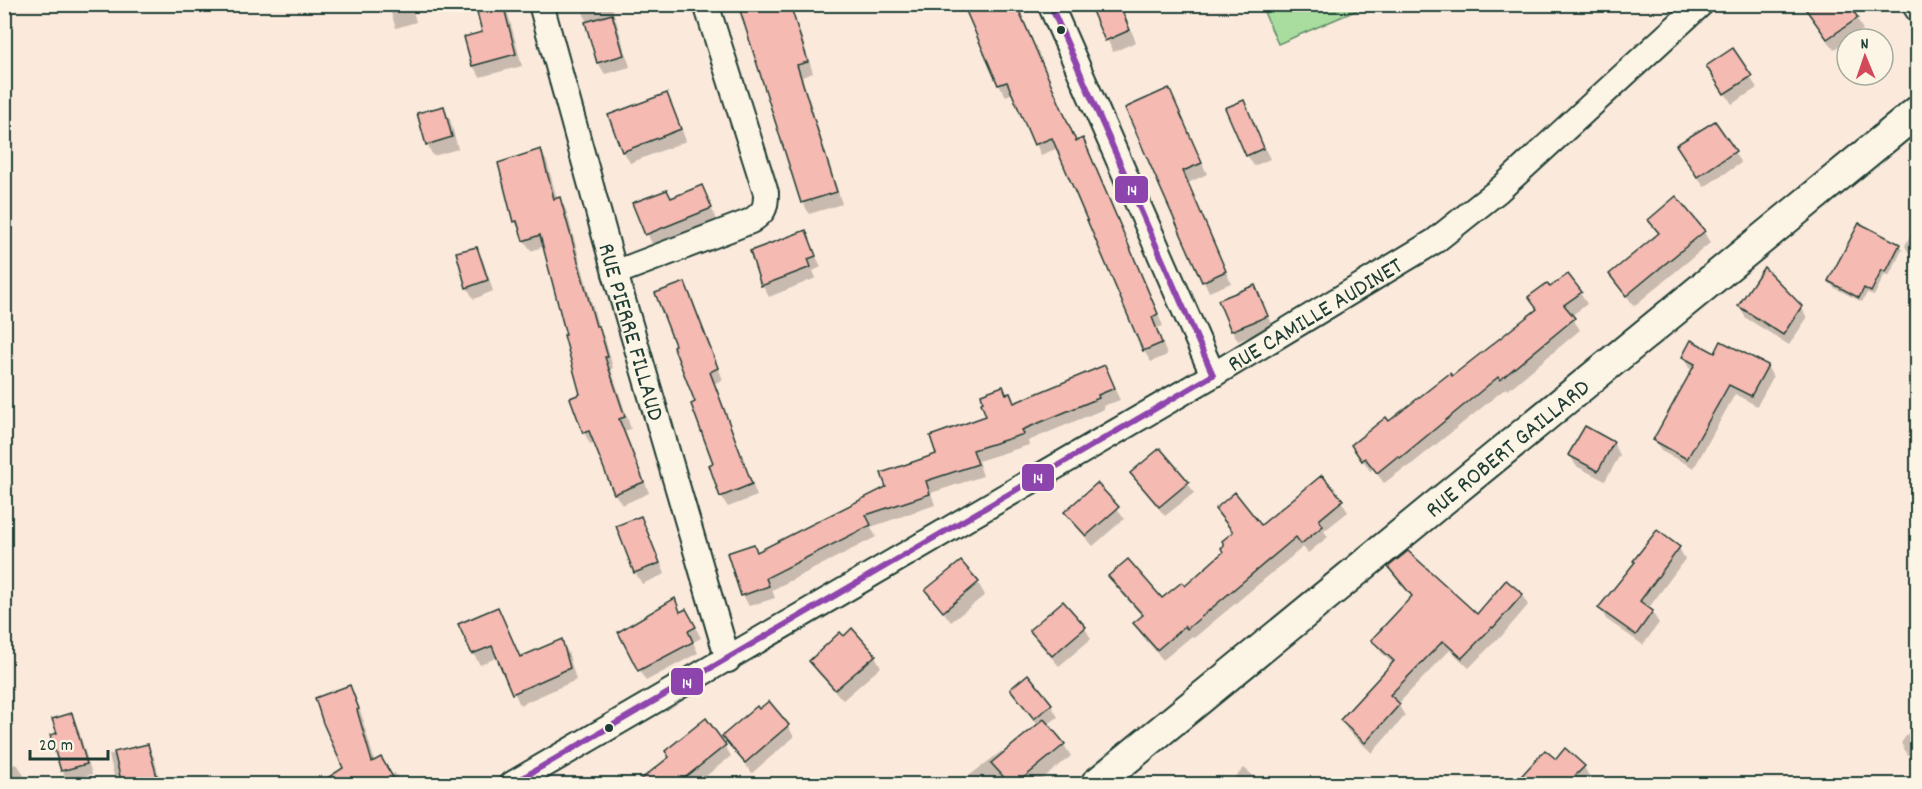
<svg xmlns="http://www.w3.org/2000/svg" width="1922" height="789" font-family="Dekko,sans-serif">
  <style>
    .green { fill: #a9dd9f; stroke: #648d6a; stroke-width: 1.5 }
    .shadow { fill: #0003 }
    .building { fill: #f5bab2; stroke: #1f3d34; stroke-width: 1.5 }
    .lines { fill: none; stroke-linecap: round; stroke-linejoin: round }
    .minor-casing { stroke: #1f3d34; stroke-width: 28 }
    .tertiary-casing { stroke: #1f3d34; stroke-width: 34 }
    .minor { stroke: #fcf5e5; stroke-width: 24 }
    .tertiary { stroke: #fcf5e5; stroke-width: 30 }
    .bus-1-casing { stroke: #fcf5e5; stroke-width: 10 }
    .bus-1 { stroke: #8e44ad; stroke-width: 6 }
    .bus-dot { fill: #1f3d34; stroke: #fcf5e5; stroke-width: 2 }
    .labels { text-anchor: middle; stroke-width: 6; stroke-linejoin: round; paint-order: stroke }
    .street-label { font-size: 24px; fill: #1f3d34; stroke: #fcf5e5 }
    .line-badge { stroke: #fcf5e5; stroke-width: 2 }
    .badge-label { font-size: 16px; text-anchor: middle; font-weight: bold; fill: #fff }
  </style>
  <rect width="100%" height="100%" fill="#fbe9db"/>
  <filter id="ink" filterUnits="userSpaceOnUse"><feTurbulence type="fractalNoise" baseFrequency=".0167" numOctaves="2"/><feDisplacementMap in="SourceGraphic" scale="12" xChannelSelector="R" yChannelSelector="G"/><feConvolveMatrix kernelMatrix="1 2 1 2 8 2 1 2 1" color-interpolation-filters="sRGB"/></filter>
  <g filter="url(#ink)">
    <!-- green -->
    <polygon class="green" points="1261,5 1369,5 1278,44"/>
    <!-- shadow -->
    <g class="shadow">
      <polygon points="388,4 411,4 416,22 396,28"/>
      <polygon points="476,4 508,4 509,10 507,10 522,66 480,77 473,66 466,38 484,33"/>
      <polygon points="581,4 611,4 630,67 605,74 598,63"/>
      <polygon points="977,4 1017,4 1077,143 1082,140 1089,151 1163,326 1157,328 1167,355 1151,362 1144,351 1058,148 1041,155 1013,93 1006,96 999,85 988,60"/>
      <polygon points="1091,4 1120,4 1136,42 1113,52"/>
      <polygon points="1809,12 1857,19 1863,30 1847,39 1847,41 1834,50"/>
      <polygon points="795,24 801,35 813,73 802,77 842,204 809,214 803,202"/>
      <polygon points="1733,50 1757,88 1732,104 1715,78"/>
      <polygon points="1169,90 1207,174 1188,183 1231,283 1209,292 1127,108"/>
      <polygon points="666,95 673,106 686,141 630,163 624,152 610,116"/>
      <polygon points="1243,102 1270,159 1254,166 1247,155"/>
      <polygon points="443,107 450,119 458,149 433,156 427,144"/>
      <polygon points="1715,123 1741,163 1704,187 1685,157"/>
      <polygon points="540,151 547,162 557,199 560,199 566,210 599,329 605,339 613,368 611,369 631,429 625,431 649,493 622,505 615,494 595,442 590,444 584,432 582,395 544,246 531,251 524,240 515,222 500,164"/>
      <polygon points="701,187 717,220 653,246 634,204 671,199"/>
      <polygon points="1918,197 1918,208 1913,200"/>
      <polygon points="1676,198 1704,232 1710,243 1634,306 1611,274 1659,235 1650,220"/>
      <polygon points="1918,220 1918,261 1911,257 1905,246"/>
      <polygon points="805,232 821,267 813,271 816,278 769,297 763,286 752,252"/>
      <polygon points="1899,245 1902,250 1889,276 1885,274 1874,296 1867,293 1862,302 1833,287 1830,281"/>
      <polygon points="476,248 483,260 493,291 474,299 467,288 458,253"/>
      <polygon points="684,284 691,295 723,380 715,383 757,496 728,507 721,496 715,464 697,403"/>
      <polygon points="1254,286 1273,328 1238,341 1232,330"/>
      <polygon points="1550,289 1580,293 1587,304 1571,316 1580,330 1508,390 1506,388 1407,468 1406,467 1384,483 1373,469 1370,471 1353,445 1389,423 1452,378 1538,310 1530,298"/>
      <polygon points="1801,306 1807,318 1789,345 1746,318 1740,307"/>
      <polygon points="1715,355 1767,366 1773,377 1757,406 1735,394 1694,468 1661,451 1655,440 1694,370 1689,368 1683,357"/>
      <polygon points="1104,367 1120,400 1103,406 1104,409 1028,441 1029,445 978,461 983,476 931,493 935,505 871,527 876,537 772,590 775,598 749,606 743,595 754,546 758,553 888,488 938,455 988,417 1003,388 1007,396 1010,395 1015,404"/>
      <polygon points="1585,428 1613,443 1620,455 1605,481 1576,466 1570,455"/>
      <polygon points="1159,450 1188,483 1194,493 1165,516 1138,483 1132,473"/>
      <polygon points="1322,477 1341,501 1348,512 1324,531 1328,537 1308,553 1303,547 1194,638 1192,636 1163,660 1141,634 1135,623 1143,617 1116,587 1110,577 1162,601 1185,588 1225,552 1234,534 1217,510 1260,527"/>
      <polygon points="1117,508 1124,519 1093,546 1073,523 1066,512"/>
      <polygon points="640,518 647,529 665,574 642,584 635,572"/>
      <polygon points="1679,548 1685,559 1648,609 1652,612 1659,623 1643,645 1606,619 1600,608"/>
      <polygon points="961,563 978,583 985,595 951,622 927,590"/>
      <polygon points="1390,567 1477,616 1522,595 1528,605 1500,638 1499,637 1469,668 1450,650 1398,704 1405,716 1372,753 1348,731 1342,720 1393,664 1380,651 1373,640 1413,598 1396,578"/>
      <polygon points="674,600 681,613 692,621 701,638 693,642 698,653 646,681 620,633"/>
      <polygon points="498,609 520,658 561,641 568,652 576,680 520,705 498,657 480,665 473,653"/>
      <polygon points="1085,628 1091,639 1059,666 1037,641 1031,630"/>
      <polygon points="875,656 881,667 843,700 818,673 811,662"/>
      <polygon points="1028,676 1051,705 1058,717 1047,725 1064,745 1071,756 1036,784 950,784 955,781 958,784 1002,751 1005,754 1039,726 1018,700 1012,689"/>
      <polygon points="349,687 356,699 364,722 363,722 375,762 390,775 395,773 402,784 353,784 325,722"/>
      <polygon points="769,703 788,726 794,737 752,773 730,747 724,736"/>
      <polygon points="71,715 77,725 92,774 68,781 62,771 52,736 58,734"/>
      <polygon points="1918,720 1918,761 1907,754 1901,743"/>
      <polygon points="147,745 154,757 161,784 116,784 109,755"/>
      <polygon points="725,746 731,756 696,784 656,784 650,774"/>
      <polygon points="1556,761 1584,767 1590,778 1584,784 1524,784 1521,779"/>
      <polygon points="17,764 23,773 25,784 4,784 4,767"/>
      <polygon points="1244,768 1263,784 1229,784"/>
    </g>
    <!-- building -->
    <g class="building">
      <polygon points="475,4 503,4 516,54 472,66 464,37 482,32"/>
      <polygon points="738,4 790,4 808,62 797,65 837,192 801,203"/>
      <polygon points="963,4 1016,4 1076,141 1083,138 1158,314 1152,317 1162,343 1143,351 1052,138 1034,145 1007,82 998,85"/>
      <polygon points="1089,4 1119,4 1130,30 1105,41"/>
      <polygon points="1802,4 1849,4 1858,18 1827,39"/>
      <polygon points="612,14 624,55 597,63 585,22"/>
      <polygon points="1733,48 1752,76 1724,94 1706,66"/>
      <polygon points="1169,88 1202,163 1183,171 1226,271 1202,282 1125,108"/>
      <polygon points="667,93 681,129 622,152 608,115"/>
      <polygon points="1244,100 1264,148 1246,156 1225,108"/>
      <polygon points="444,106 452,137 426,145 417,113"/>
      <polygon points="1715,121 1736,151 1697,177 1676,145"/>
      <polygon points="541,149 554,199 560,197 596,326 599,326 608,357 605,357 625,417 619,419 644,482 614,494 589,431 583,433 570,398 580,394 564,335 566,335 540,235 523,241 517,221 513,222 498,163"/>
      <polygon points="702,185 712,208 645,235 632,203 667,190 671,198"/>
      <polygon points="1676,196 1705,231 1626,296 1609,274 1659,233 1648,220"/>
      <polygon points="1859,223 1900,244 1886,272 1882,270 1871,292 1864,288 1859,298 1828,281"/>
      <polygon points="806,230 816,256 808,259 811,267 761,286 750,251"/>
      <polygon points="477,247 488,280 466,288 456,252"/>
      <polygon points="1764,267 1802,306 1783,335 1738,306"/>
      <polygon points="1568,274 1582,292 1564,305 1575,318 1500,380 1498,377 1400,458 1398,456 1377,473 1365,458 1362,461 1351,445 1386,417 1389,421 1450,373 1452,376 1537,309 1528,297 1547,283 1550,287"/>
      <polygon points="685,282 718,368 710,372 752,484 720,497 709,465 713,463 691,404 695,402 673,346 675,345 655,293"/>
      <polygon points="1255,285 1268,316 1231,331 1218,300"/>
      <polygon points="1691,340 1715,353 1721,341 1768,365 1751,396 1729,385 1687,459 1653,440 1695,364 1682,357"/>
      <polygon points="1105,365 1115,388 1098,395 1099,398 1022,430 1024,434 973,450 978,464 926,481 930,494 866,515 871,525 766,578 769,586 741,596 727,553 754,544 757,552 886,487 881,473 936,454 930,436 986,416 981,403 983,402 981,394 1003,386 1006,394 1010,393 1014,403"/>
      <polygon points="1585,426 1614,442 1598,471 1568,455"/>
      <polygon points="1160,448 1189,482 1159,507 1130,473"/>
      <polygon points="1322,475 1343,500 1319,520 1323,526 1301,544 1296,537 1187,629 1185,626 1157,650 1133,623 1143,615 1108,576 1128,559 1162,598 1182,582 1185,586 1223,552 1221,548 1224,545 1222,541 1233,532 1215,509 1235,492 1261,525"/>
      <polygon points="1097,483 1119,507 1086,536 1064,512"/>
      <polygon points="641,516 660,563 634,573 616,526"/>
      <polygon points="1657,530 1680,547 1640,601 1653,611 1636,635 1598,608 1635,562 1633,561"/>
      <polygon points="1408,551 1477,614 1506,580 1523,594 1493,628 1492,627 1462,658 1443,641 1390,695 1400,704 1365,743 1340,720 1394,661 1371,640 1412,596 1388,567"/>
      <polygon points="961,561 979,582 943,612 925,590"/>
      <polygon points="675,598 680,612 686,609 696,627 688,631 693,642 638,671 618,632"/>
      <polygon points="1063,601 1086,627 1052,656 1029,630"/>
      <polygon points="498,607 520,657 562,639 570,668 512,694 492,646 472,654 458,624"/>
      <polygon points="852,628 876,655 835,690 809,661 840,632 844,636"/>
      <polygon points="1028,674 1052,704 1034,719 1010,689"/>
      <polygon points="350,685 359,709 357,710 372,762 381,757 397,784 318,784 343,768 323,723 315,698"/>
      <polygon points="769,701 789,725 745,763 722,736 757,706 759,709"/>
      <polygon points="72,713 87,764 61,771 50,735 57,733 52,719"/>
      <polygon points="706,718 726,745 677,784 635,784 669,757 665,751"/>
      <polygon points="1044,719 1065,744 1016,784 1010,784 991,763"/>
      <polygon points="148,744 159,784 122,784 114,752"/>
      <polygon points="1565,748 1585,766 1567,784 1514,784 1545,750 1556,759"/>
    </g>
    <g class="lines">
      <defs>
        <g id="minor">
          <path id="s1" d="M541 4 615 273 728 660"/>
          <polyline points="1050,4 1213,375"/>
          <polyline points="1914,4 1918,10"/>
          <path d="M615 273 751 221C764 212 766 209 766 193L706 4"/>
          <path id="s2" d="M512 784 1213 375 1435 241 1499 190 1701 4"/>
        </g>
        <g id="tertiary">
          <path id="s3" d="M1096 784 1918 111"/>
        </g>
      </defs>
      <!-- minor casing -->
      <use href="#minor" class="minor-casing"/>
      <!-- tertiary casing -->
      <use href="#tertiary" class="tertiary-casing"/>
      <!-- minor -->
      <use href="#minor" class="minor"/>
      <!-- tertiary -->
      <use href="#tertiary" class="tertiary"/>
      <defs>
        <g id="bus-1">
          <polyline points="1050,4 1213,375"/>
          <polyline points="512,784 1213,375"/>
        </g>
      </defs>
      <!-- bus-1 casing -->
      <use href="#bus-1" class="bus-1-casing"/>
      <!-- bus-1 -->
      <use href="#bus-1" class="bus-1"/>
    </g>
  </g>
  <!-- markers -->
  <g class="bus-dot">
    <circle cx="1061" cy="30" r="5"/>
    <circle cx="609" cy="728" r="5"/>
  </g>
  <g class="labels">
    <!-- street labels -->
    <g class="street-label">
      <text dy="8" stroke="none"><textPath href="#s2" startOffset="930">RUE CAMILLE AUDINET</textPath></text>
      <text dy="8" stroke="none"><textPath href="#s1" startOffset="340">RUE PIERRE FILLAUD</textPath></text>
      <text dy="8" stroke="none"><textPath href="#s3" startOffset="531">RUE ROBERT GAILLARD</textPath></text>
    </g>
  </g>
  <g class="line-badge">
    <rect x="1114" y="175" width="35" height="29" rx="6" fill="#8e44ad"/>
    <rect x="1021" y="463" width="34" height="29" rx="6" fill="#8e44ad"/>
    <rect x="670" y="667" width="34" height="29" rx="6" fill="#8e44ad"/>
  </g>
  <g class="badge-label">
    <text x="1132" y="195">14</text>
    <text x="1038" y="483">14</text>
    <text x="687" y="688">14</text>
  </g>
  <!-- margin -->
  <rect width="1922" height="789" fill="none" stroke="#fcf5e5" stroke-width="24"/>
  <rect x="12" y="12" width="1898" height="765" fill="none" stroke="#1f3d34" stroke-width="2" filter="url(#ink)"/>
  <!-- north arrow -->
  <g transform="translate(1865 57) rotate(358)"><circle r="28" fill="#fcf5e5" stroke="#a4ab9e" stroke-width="1.5"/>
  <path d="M0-4.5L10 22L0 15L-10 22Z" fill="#d1495b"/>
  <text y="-9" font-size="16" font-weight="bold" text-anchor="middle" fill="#1f3d34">N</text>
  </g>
  <!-- scale -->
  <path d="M30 750v9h78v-9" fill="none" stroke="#1f3d34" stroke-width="3"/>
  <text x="39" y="750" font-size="18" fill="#1f3d34" stroke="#fcf5e5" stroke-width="4.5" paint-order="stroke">20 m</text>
</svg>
